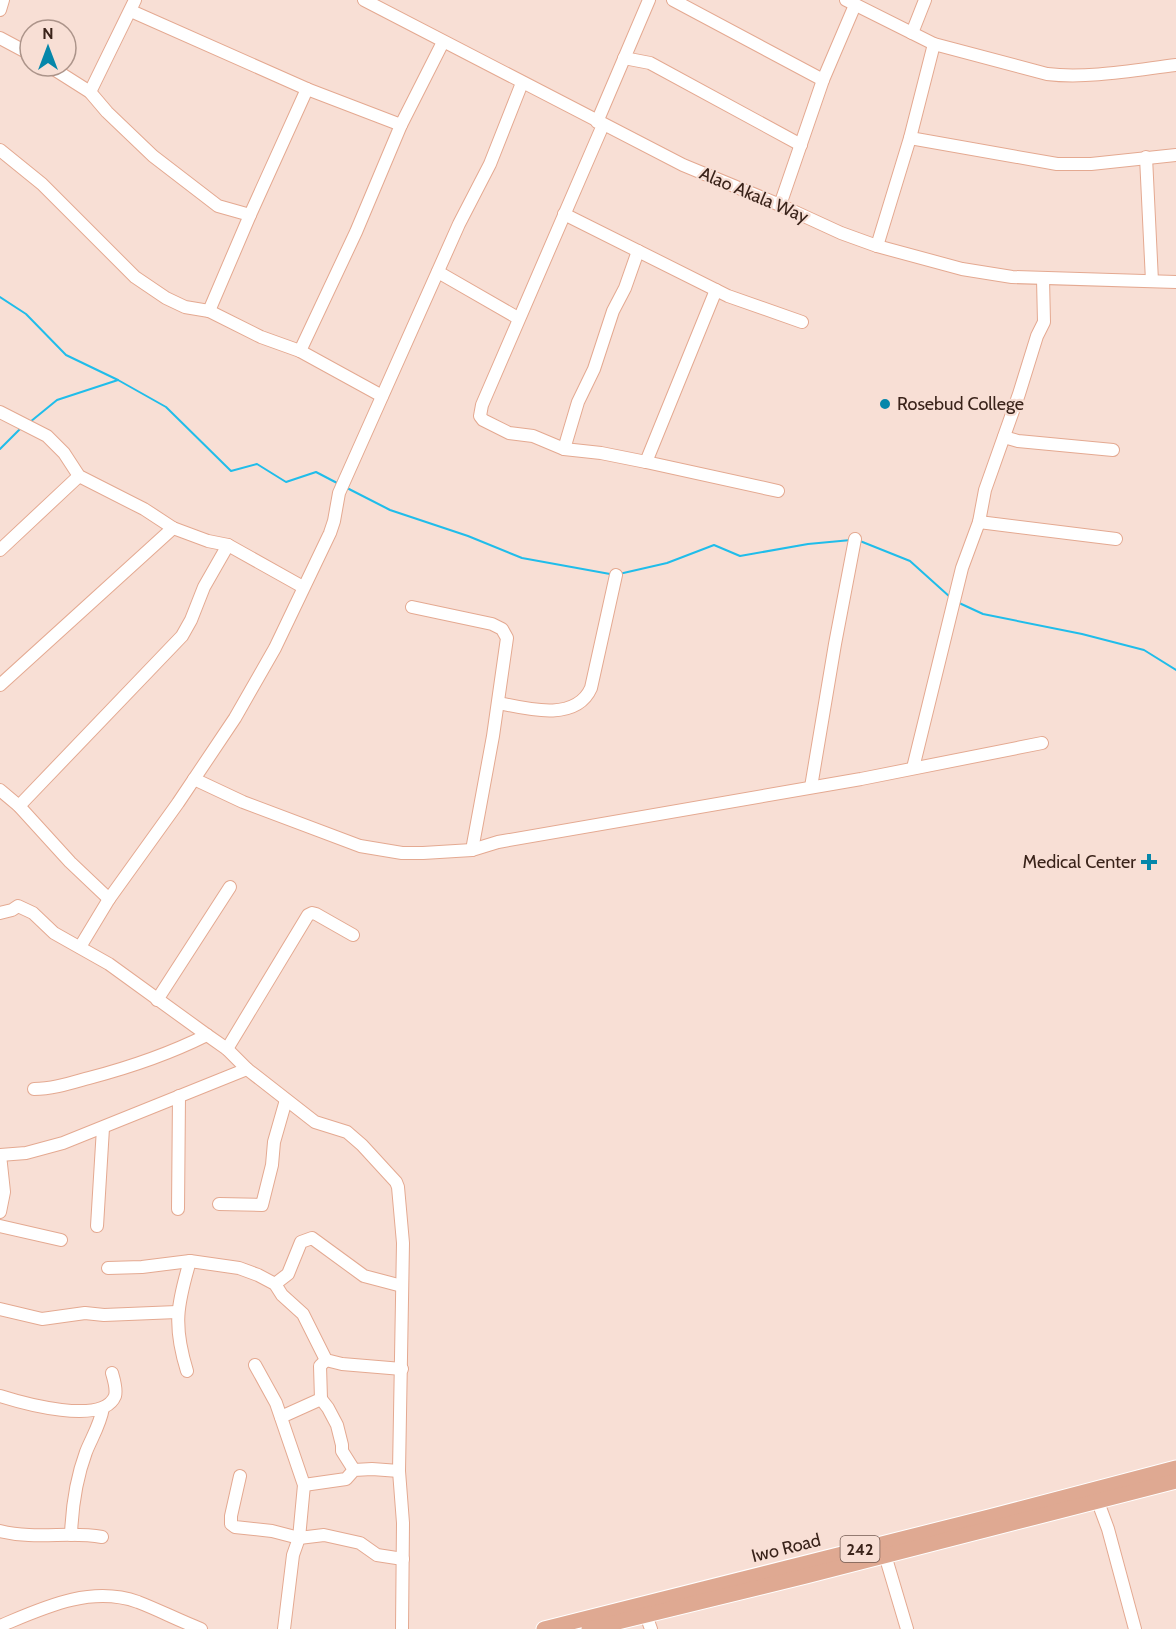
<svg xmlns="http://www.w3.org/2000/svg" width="1176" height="1629" font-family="Cabin,sans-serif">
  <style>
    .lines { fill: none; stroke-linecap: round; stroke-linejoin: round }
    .stream { stroke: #20bdea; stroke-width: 2 }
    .minor-casing { stroke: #e4a991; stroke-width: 14 }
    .major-casing { stroke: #fff; stroke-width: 17 }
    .minor { stroke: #fff; stroke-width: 12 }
    .major { stroke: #dfa992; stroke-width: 15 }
    .poi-dot { fill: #0687aa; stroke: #f8dfd5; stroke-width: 2 }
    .labels { text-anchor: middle; stroke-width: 4.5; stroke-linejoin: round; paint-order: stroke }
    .shield { fill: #f8dfd5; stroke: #735b52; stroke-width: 1.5 }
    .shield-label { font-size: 16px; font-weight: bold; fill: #3a231a }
    .street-label { font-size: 18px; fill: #3a231a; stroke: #f8dfd5 }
    .poi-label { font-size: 18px; fill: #3a231a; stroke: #f8dfd5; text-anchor: start }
  </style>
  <rect width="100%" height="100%" fill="#f8dfd5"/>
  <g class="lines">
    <!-- stream -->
    <g class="stream">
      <polyline points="0,297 26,314 66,355 118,380 166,407 231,471 257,464 286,482 316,472 339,484"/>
      <polyline points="30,422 57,400 118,380"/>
      <polyline points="0,449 20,429"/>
      <polyline points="347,488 390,510 468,536 522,558 610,574"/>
      <polyline points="860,541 910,561 950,597"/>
      <polyline points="619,574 667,563 714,545 740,556 808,544 851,540"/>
      <polyline points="957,602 983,614 1082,634 1144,650 1176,670"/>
    </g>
    <defs>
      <g id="minor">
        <polyline points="364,0 683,165 780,205 841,233 877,246 962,269 1012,277 1176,282"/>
        <polyline points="673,0 823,80"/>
        <path d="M846 0 934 44 1047 74C1087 79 1135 70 1176 65"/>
        <polyline points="0,10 3,0"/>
        <polyline points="131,11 307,89 401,125"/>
        <polyline points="912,33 925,0"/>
        <polyline points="0,38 30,54"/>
        <polyline points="624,58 650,63 801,145"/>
        <polyline points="49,66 90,92 107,112 153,156 218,206 250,215"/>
        <polyline points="90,92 135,0"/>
        <polyline points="597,122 649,0"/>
        <polyline points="603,125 482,405 480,416 483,420 509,433 533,436 564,449 601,453 646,462 716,290"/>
        <polyline points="910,138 1057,164 1091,164 1176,155"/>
        <polyline points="0,150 42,184 135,277 166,298 185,307 209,311 261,337 300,351 382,396"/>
        <polyline points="1146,157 1152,281"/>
        <polyline points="780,205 823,80 855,5"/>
        <polyline points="564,214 728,296 802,322"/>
        <polyline points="877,246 910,138 934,44"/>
        <polyline points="438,272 518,318"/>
        <polyline points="209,311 250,215 307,89"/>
        <polyline points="300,351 356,232 401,125 443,42"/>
        <polyline points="0,412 47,436 64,453 79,476 144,509 173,528 208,541 228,545 303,587"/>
        <polyline points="1004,437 1018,441 1113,450"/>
        <polyline points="564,449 578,402 594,369 613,311 625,288 638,251"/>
        <polyline points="646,462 778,491"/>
        <polyline points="979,522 1116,539"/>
        <polyline points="0,550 79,476"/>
        <polyline points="412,607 492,624 502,629 507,638 493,736 472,850"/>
        <polyline points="0,685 173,528"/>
        <path d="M499 703C527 709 576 722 591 688L616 575"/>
        <polyline points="913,768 962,568 979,522 985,490 1019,394 1037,336 1044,322 1043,279"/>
        <polyline points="194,779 243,802 360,846 402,853 423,853 472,850 498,842 861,779 1042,743"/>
        <polyline points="811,787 835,644 855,539"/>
        <polyline points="0,790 19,806 70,862 109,899"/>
        <polyline points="19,806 182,636 191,620 204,587 228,545"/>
        <polyline points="0,913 12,910 18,906 33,913 54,933 109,964 207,1035 227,1049 247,1069 315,1122 347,1132 362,1145 396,1182 398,1187 403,1243 399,1471 403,1523 402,1629"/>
        <polyline points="80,947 109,899 178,803 235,718 275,648 330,533 334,521 339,493 459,224 490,164 522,83"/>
        <polyline points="157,1000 230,887"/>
        <polyline points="227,1049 308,915 312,913 316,914 353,935"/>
        <path d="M34 1089C53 1089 71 1083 89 1078 131 1067 169 1054 207 1035"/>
        <polyline points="0,1155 26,1153 63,1143 247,1069"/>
        <polyline points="219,1204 262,1205 272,1165 274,1142 286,1100"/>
        <polyline points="178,1209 179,1096"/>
        <polyline points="0,1212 4,1192 0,1155"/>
        <polyline points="0,1226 61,1240"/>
        <polyline points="97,1226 103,1128"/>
        <polyline points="108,1268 142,1267 190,1261 239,1268 258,1275 275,1284 282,1295 303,1314 326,1360 342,1364 402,1369"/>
        <polyline points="275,1284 288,1274 301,1242 312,1238 364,1276 402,1286"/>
        <polyline points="0,1309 42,1319 85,1313 104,1315 177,1312"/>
        <polyline points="255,1365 276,1403 304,1485 299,1538 293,1555 284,1629"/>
        <path d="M187 1371C173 1326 177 1305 190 1261"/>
        <path d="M0 1396C22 1403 103 1426 115 1396 117 1389 114 1380 112 1373"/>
        <polyline points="321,1399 320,1366 326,1360"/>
        <polyline points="281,1417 321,1399 328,1408 337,1425 342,1445 342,1451 354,1470"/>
        <polyline points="240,1476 231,1516 231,1524 235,1527 272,1531 299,1538 324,1535 360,1543 377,1555 403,1559"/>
        <polyline points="304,1485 346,1479 354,1470 372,1469 399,1471"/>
        <polyline points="1098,1502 1108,1529 1135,1629"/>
        <path d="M0 1531C36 1540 69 1531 102 1537"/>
        <path d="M71 1535C72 1507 76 1479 86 1452 92 1437 100 1425 103 1408"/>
        <polyline points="885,1555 907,1629"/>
        <polyline points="646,1615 651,1629"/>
        <path d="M0 1626C43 1608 90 1585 138 1602 159 1610 180 1621 201 1629"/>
      </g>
      <g id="major">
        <polyline points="544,1629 989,1517 1176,1468"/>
        <polyline points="589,1629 806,1576 1176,1481"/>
      </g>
    </defs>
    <!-- minor casing -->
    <use href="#minor" class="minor-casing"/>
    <!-- major casing -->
    <use href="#major" class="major-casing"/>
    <!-- minor -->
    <use href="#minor" class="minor"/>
    <!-- major -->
    <use href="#major" class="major"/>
  </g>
  <!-- markers -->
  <g class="poi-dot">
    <circle cx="885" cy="404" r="6"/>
    <path d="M1146 853h6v6h6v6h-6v6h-6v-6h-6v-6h6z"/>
  </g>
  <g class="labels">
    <!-- shield labels -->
    <rect class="shield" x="840.5" y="1536" width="39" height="26" rx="4.5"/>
    <g class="shield-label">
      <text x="860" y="1555">242</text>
    </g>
    <!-- street labels -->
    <g class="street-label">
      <text transform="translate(754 195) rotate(23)" y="6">Alao Akala Way</text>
      <text transform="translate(786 1548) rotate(-14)" y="6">Iwo Road</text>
    </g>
    <!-- poi labels -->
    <g class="poi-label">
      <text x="897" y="410">Rosebud College</text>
      <text x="1136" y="868" text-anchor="end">Medical Center</text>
    </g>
  </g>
  <!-- north arrow -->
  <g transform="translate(48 48)"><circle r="28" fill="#f8dfd5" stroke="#ac948a" stroke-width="1.5"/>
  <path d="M0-4.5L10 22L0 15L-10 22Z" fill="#0687aa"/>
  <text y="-9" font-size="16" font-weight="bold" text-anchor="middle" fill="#3a231a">N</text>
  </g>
</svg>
